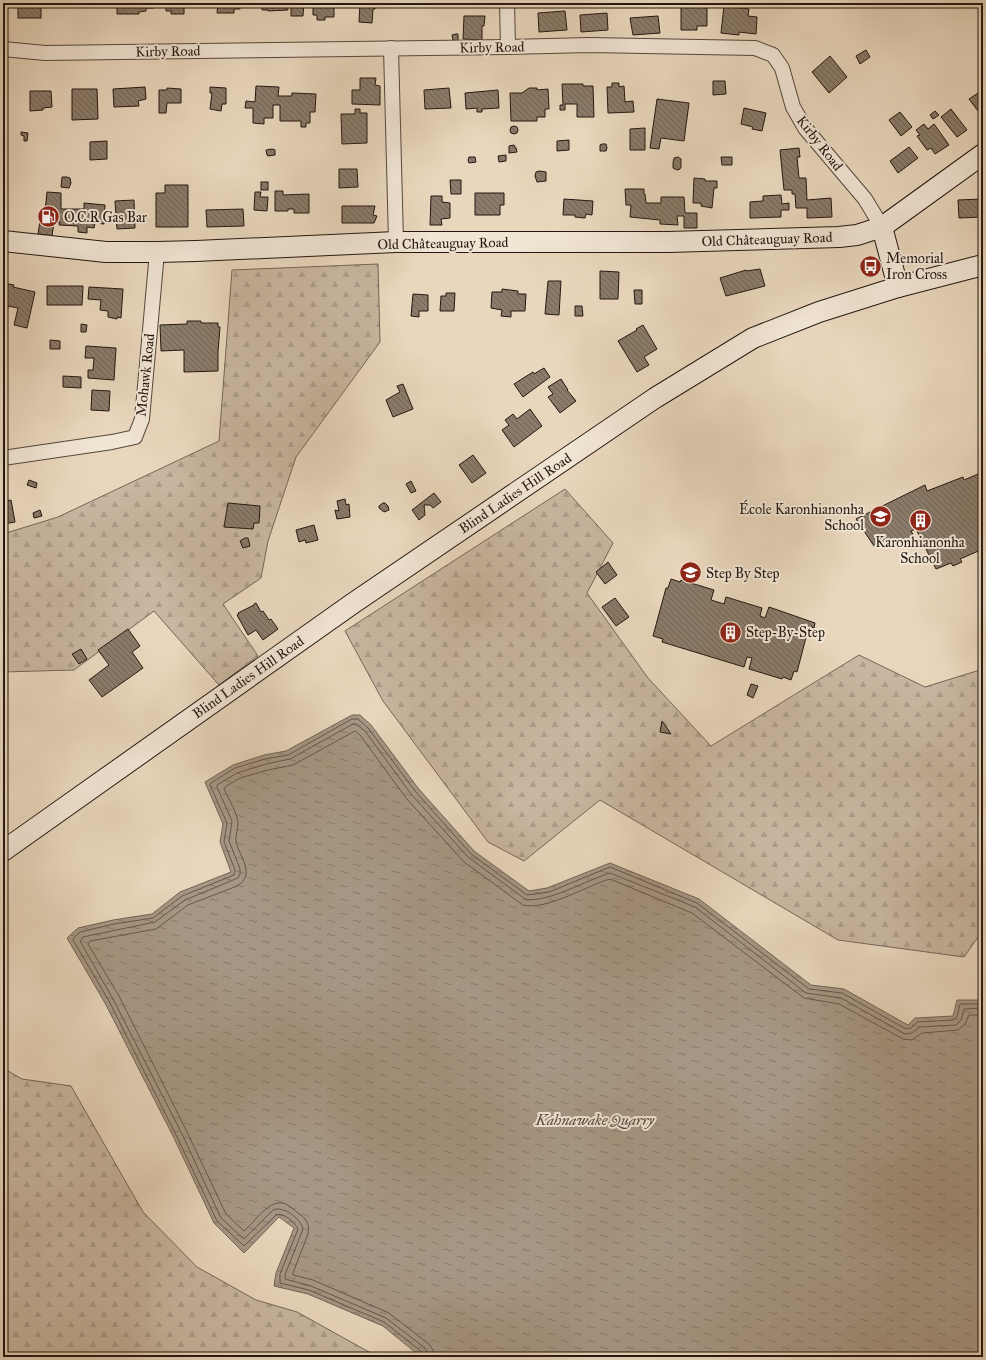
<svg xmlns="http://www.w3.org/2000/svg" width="986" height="1360" font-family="'IM FELL Great Primer',serif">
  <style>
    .forest { fill: url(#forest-firs); stroke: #766658 }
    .water { fill: url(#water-ripples); stroke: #726355 }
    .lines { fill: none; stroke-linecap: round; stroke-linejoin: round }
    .shore { stroke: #65564a; stroke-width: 1 }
    .building { fill: url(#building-back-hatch); stroke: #241711 }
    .street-casing { stroke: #55473c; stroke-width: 16 }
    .secondary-casing { stroke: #241711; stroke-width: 22 }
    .street { stroke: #f1e5d4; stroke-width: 14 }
    .secondary { stroke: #f1e5d4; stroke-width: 20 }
    .labels { text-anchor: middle; stroke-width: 4; stroke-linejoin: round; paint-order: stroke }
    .street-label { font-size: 14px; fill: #241711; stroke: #f1e5d4 }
    .poi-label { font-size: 14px; fill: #241711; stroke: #f1e5d4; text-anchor: start }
    .water-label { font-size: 15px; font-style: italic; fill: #584a3f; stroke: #f1e5d4 }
  </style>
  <defs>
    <pattern id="forest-firs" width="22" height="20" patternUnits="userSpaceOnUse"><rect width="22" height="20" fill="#c8b6a0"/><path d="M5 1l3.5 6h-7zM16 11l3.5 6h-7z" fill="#ac9c89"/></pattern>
    <pattern id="water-ripples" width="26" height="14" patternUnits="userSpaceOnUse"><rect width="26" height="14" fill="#a69683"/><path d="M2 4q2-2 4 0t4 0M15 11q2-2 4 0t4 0" fill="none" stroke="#87796a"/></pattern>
    <pattern id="building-back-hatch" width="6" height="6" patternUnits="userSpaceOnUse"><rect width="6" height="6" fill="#8a7b6a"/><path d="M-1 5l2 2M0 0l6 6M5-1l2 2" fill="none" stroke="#716456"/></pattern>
  </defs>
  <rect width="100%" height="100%" fill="#e9d7bd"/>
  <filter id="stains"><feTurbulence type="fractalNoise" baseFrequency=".005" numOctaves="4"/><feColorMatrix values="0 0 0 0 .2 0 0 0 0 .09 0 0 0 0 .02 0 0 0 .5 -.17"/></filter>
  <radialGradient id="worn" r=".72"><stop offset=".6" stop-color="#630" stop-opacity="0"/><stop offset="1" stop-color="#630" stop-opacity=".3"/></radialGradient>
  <!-- forest -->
  <g class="forest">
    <polygon points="378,264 380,342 296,457 268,541 261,578 223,604 258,656 219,685 154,611 74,670 3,672 3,534 58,517 219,441 232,270"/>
    <polygon points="565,489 613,543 587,593 648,678 711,746 859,655 925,687 983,669 983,930 964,957 838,940 600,800 524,861 488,842 383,701 345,631"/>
    <polygon points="3,1068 22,1079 71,1086 143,1212 197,1267 256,1300 297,1312 378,1357 3,1357"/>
  </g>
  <!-- water -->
  <polygon class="water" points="352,715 360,715 371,725 418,788 474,851 529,891 547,888 610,863 699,899 811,985 844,989 908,1025 915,1018 953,1016 957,1000 980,1000 983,997 983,1357 421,1357 383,1326 308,1294 274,1286 276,1273 294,1228 279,1217 244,1253 214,1223 174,1138 105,1003 67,938 78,928 113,920 152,914 180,892 231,872 220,842 223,824 205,782 233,765 264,755 286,751"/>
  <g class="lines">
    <!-- shore -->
    <g class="shore">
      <path d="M423 1357 422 1352 384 1322 309 1290 280 1283V1274L298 1229C295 1222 283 1212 276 1215L244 1246 217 1221 177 1137 109 1001 73 940 74 938 80 932 114 924 153 918 182 896 234 875 235 870 224 842 227 823 210 785 211 783 235 768 265 759 288 755 352 719H358L368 728 415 791 471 854 527 895 549 892 610 867 697 903 809 989 842 993 906 1029 911 1028 917 1022 953 1020 957 1017 960 1004H980L983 1003"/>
      <path d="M428 1357V1353L425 1348 386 1318 311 1286 285 1279V1275L303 1229C301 1219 283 1205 273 1210L244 1239 221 1218 182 1134 113 999 80 941 83 937 155 922 185 900 238 878 240 874V869L229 841 232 821 217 787V785L237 773 266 764 290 759 353 724H356L365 731 411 794 468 857 525 899C546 904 589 879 610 873L695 907 806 993 841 998 905 1034 912 1033 920 1027 956 1025 961 1020 964 1009 983 1008"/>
      <path d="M434 1357 433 1350 430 1345 389 1313 313 1280 293 1275V1273L308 1234C310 1224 306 1218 298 1213 294 1210 290 1206 286 1204 270 1197 255 1222 244 1231L226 1214 187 1132 119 996 88 944 90 941 156 929 188 905 237 886C256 875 240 857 236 842 235 836 238 830 238 824 238 814 228 798 224 789L225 787 240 778 268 770 293 765 355 731 360 735 406 798 464 862 523 905C546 911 588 885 610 879L692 913 804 998 839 1004 903 1039 912 1040 922 1033 958 1030 965 1024 969 1015H983"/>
    </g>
  </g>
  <!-- building -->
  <g class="building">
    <rect x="18" y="3" width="23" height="15"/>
    <polygon points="117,3 153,3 154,8 146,8 146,11 139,12 139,14 117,14"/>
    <polygon points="166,3 189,3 189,4 184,3 184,14 171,14 171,11 166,11"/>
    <polygon points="218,3 240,3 240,9 234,9 234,13 217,13"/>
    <polygon points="262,3 287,3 288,10 268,11 268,10 262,10"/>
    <polygon points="291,3 304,3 303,16 291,16"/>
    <polygon points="313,3 334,3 334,17 325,17 325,20 317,20 317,15 313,15"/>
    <polygon points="360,3 376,3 375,9 373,9 372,23 359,22"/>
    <polygon points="681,4 707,4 707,26 697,26 697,30 681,30"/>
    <polygon points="724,6 749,9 748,16 757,17 756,34 739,32 739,35 721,33"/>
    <polygon points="565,11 567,30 539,32 538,13"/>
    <polygon points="607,13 608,30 581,32 580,15"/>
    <polygon points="464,16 485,16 484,26 482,26 482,40 463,39"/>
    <polygon points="658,16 660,33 633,35 630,18"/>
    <polygon points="456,34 458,34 458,41 453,40 452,35"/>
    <polygon points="866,50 870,57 860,64 856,56"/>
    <polygon points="830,56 847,77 829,93 812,72"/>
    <polygon points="360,78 376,78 375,85 380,86 380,105 352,104 352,90 360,90"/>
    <polygon points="713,81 725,81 726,94 713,95"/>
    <polygon points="612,83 619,83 619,87 624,86 625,102 633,101 634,112 608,113 607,87 612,87"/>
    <polygon points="562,84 583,84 583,86 593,86 594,117 577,117 577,104 565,104 565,110 560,110 560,105 563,105"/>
    <polygon points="256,86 279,87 278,96 292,96 292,93 316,94 315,112 310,112 310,123 306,123 306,127 301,127 301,121 280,121 280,105 273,105 273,118 264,118 264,124 253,123 253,108 245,108 246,101 255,102"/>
    <polygon points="3,87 5,87 4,99 3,99"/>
    <polygon points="145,87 146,99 138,101 139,106 114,107 113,89"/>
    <polygon points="210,87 226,88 226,104 222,104 221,111 210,109 212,93 210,93"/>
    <polygon points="167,88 181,89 181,103 167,103 166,113 159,113 159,90 167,90"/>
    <polygon points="449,88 451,108 425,109 424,90"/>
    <polygon points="529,88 537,88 537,90 548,89 549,109 545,109 545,117 537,117 537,121 511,121 510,93 522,93"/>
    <polygon points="72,89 97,89 98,119 72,120"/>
    <polygon points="498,90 499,108 482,109 482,112 477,112 477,108 466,109 465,93"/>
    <polygon points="983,90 983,107 978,111 969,99"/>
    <polygon points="30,91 51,91 52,107 43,108 43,110 30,111"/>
    <polygon points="657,99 689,103 684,141 661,138 659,149 650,148"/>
    <polygon points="744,108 766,113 762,131 752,129 753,127 741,124"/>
    <polygon points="355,109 360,109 360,113 367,113 367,143 342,144 341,114 355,114"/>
    <polygon points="951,109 967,130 957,137 941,117"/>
    <polygon points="935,111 939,115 933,119 930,115"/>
    <polygon points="900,112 912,127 901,136 889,120"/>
    <polygon points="924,124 928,129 934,124 949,145 935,154 931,148 927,150 917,136 920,135 916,130"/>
    <circle cx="514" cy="130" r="4"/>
    <polygon points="645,128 645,150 630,150 630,129"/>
    <polygon points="21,132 28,133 27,141 24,141 24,136 21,135"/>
    <polygon points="569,140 569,150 557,151 557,141"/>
    <polygon points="107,141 107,159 90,160 90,142"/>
    <polygon points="602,144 606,144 607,148 606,151 600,151 600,145"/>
    <polygon points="514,145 516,148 517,152 509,153 509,146"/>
    <polygon points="909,147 918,158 898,173 890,161"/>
    <polygon points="799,148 800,157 797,157 799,178 806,178 807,200 831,198 832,217 807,218 807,208 796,208 795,194 792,194 792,190 784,190 780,150"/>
    <polygon points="272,149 275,150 275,155 268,156 267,155 266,150"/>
    <polygon points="506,155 506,161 499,162 498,156"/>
    <polygon points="469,157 475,157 476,162 469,163 468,160"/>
    <polygon points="678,157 681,159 681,167 680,169 677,170 673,168 673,163 674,158"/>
    <polygon points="721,157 732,157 732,165 722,165"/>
    <polygon points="339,169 357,169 358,187 339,188"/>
    <polygon points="539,171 546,172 546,181 537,182 535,176 536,172"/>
    <polygon points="62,177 67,177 70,178 71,183 69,188 61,187"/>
    <polygon points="694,178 705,179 705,181 717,181 717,188 714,188 712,208 701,206 701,203 693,203"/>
    <polygon points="450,180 461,180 461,194 451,194"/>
    <rect x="261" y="182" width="7" height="8"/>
    <polygon points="165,185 188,185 188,227 156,227 156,193 165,193"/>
    <polygon points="625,189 644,189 644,194 645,194 646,203 661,203 661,197 684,197 685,213 697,213 697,228 684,228 684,216 677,216 678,225 660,224 660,220 630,217 631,205 626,205"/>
    <polygon points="275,191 283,191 283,195 309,194 309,213 294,213 294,209 288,209 288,211 275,211"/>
    <polygon points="47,192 61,193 61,209 84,209 84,203 105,205 104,224 95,223 94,228 87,227 87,233 78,232 78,226 59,225 60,223 54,222 52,236 38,234 40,221 44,221"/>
    <polygon points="255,192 261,192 260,197 268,197 267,211 254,210"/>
    <polygon points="475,193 504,193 504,205 500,205 500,215 475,215"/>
    <polygon points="781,195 782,204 789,203 789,210 781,210 781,217 750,218 750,202 763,201 763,196"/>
    <polygon points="431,196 442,196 442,202 450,203 450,218 441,219 442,225 430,225"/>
    <polygon points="564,199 593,201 592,215 586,214 585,218 575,217 575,215 563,215"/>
    <polygon points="983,199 983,217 959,218 958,200"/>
    <polygon points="134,200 135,228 117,229 115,201"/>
    <polygon points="342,206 375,206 373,215 377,216 374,223 342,223"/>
    <polygon points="243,209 244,226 207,227 206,210"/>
    <polygon points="760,269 765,286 726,296 720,278 746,270 746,271"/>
    <polygon points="600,271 619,272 618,299 600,299"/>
    <polygon points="548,281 561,281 559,315 545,314"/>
    <polygon points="3,283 14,285 13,287 35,292 27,328 14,325 18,308 8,306 7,314 3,313"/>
    <polygon points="47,286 83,286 82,305 47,305"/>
    <polygon points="89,287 123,289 121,318 117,317 117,319 108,317 108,311 100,310 101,300 88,299"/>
    <polygon points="502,289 518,291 518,294 526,294 525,311 511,311 511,317 501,316 502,310 491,308 492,292 502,292"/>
    <polygon points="634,290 642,290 642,304 635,304"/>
    <polygon points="446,293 455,293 454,311 440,311 441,296 446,296"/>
    <polygon points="413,294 428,295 428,311 419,311 419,317 411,316"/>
    <polygon points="575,306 582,306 583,316 575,316"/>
    <polygon points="187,321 201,321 201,323 218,323 218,327 220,327 218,352 218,371 184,372 184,350 161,351 160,325 187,324"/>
    <polygon points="81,324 87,325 86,332 81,332"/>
    <polygon points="643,325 657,349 644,357 649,365 637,372 618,341 637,330 636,329"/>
    <polygon points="50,340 60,341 60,349 50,349"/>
    <polygon points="86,346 116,348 114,380 88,378 88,370 93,370 94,358 85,358"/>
    <polygon points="544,368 550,377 523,397 514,384 533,372 534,374"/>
    <polygon points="63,376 81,377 81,388 63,387"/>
    <polygon points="561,379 568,390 567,390 576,401 560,413 548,397 553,394 548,387"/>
    <polygon points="403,384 413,409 393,417 386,400 400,392 397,386"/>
    <polygon points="92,390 110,391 109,411 91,410"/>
    <polygon points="530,409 542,426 514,447 502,430 509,425 505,420 513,414 517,419"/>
    <polygon points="473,455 486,473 472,483 459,465"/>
    <polygon points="983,472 983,521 980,523 983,529 983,549 960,559 962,562 953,566 951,563 936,569 916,529 911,531 914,536 891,546 887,541 876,549 856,519 925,485 927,491 963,477 964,480"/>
    <polygon points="29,480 37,483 36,488 27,485"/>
    <polygon points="411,481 416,491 411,493 406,484"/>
    <polygon points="434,493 441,502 433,508 430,505 424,505 425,515 419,520 412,510"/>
    <polygon points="345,499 346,505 349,504 350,517 337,519 335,510 339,511 337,501"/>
    <polygon points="11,500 15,522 3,524 3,502"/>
    <polygon points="228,503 260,506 259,523 254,523 253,529 224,527"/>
    <polygon points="383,503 385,503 388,506 389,510 384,512 379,508 379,506"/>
    <polygon points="40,510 42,516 34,518 33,513"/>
    <polygon points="314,525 318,540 306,543 305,540 299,542 296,530"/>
    <polygon points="245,538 248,538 250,546 243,548 240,541"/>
    <polygon points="608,562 617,575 605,584 596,572"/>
    <polygon points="671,579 680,582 681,580 714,590 711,600 724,604 726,597 762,608 760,616 765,618 769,607 815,623 814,628 809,626 797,672 794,671 791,680 783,677 782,679 749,669 752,658 747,657 744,667 662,642 663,639 653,636 666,588 668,588"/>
    <polygon points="615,598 629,617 616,626 602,607"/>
    <polygon points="256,603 261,612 263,611 269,620 271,619 278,629 263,640 256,630 248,635 237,615 239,614 238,613 254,605 254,604"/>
    <polygon points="128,629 140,646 132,652 143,668 102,697 89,680 109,665 98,650"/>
    <polygon points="81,649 87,659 79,664 72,654"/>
    <polygon points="751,684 758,686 753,698 747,695"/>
    <polygon points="662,721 671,734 660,732"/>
  </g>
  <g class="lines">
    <defs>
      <g id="street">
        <polyline points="507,3 508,47"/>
        <polyline points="391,48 396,242"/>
        <polyline points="3,49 45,53 508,47 589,45 755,48 773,55 782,68 793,107 805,128 865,199 882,227"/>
        <polyline points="3,458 112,442 135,437 142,419 157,252"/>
      </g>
      <g id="secondary">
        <polyline points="882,227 898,287"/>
        <polyline points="3,241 106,252 157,252 196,251 396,242 668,242 839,237 857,235 882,227 983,154"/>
        <polyline points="3,851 352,604 655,398 753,338 819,312 898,287 983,265"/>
      </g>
    </defs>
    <!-- street casing -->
    <use href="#street" class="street-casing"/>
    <!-- secondary casing -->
    <use href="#secondary" class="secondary-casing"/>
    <!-- street -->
    <use href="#street" class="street"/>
    <!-- secondary -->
    <use href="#secondary" class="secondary"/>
  </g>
  <!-- icons -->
  <defs>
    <symbol id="fuel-disc" viewBox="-11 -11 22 22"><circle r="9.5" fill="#8f2418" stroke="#f1e5d4"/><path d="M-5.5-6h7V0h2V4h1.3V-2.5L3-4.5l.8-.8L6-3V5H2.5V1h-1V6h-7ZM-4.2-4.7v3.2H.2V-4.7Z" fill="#fff"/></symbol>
    <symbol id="bus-disc" viewBox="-11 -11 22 22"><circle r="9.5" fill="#8f2418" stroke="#f1e5d4"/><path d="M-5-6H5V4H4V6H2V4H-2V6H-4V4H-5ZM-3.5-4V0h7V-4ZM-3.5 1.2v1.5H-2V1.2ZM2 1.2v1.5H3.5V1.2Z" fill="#fff"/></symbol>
    <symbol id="school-disc" viewBox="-11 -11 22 22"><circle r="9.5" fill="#8f2418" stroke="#f1e5d4"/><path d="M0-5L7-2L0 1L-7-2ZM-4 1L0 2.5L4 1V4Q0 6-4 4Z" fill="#fff"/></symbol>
    <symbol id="building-disc" viewBox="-11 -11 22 22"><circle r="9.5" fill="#8f2418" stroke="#f1e5d4"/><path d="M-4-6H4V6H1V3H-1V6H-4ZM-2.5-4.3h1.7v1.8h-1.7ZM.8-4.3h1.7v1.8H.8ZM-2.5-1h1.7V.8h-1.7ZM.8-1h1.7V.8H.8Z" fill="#fff"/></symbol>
  </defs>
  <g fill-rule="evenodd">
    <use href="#fuel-disc" x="36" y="204" width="25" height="25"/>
    <use href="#bus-disc" x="858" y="254" width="25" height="25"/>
    <use href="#school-disc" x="868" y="504" width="25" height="25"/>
    <use href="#building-disc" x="908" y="508" width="25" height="25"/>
    <use href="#school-disc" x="678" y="560" width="25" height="25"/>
    <use href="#building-disc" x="718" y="620" width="25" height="25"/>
  </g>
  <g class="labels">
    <!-- street labels -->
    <g class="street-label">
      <text transform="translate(492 47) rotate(-1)" y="5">Kirby Road</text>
      <text transform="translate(168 51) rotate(-1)" y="5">Kirby Road</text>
      <text transform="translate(820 143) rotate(52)" y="5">Kirby Road</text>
      <text transform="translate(767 239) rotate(-2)" y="5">Old Châteauguay Road</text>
      <text transform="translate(443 243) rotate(-1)" y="5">Old Châteauguay Road</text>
      <text transform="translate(145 375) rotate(-84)" y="5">Mohawk Road</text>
      <text transform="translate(515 493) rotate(-34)" y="5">Blind Ladies Hill Road</text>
      <text transform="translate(248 677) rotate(-35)" y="5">Blind Ladies Hill Road</text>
    </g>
    <!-- poi labels -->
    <g class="poi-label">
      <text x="64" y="222">O.C.R Gas Bar</text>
      <text x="886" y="263">Memorial<tspan x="886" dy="16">Iron Cross</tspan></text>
      <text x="864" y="514" text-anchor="end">École Karonhianonha<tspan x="864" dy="16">School</tspan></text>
      <text x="920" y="547" text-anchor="middle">Karonhianonha<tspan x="920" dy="16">School</tspan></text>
      <text x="706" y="578">Step By Step</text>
      <text x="746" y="637">Step-By-Step</text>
    </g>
    <!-- water labels -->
    <g class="water-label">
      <text x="595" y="1125">Kahnawake Quarry</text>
    </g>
  </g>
  <!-- margin -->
  <rect width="986" height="1360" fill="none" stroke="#e9d7bd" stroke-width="16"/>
  <rect x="4" y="4" width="978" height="1352" fill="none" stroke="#241711" stroke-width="2"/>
  <rect x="8" y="8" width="970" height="1344" fill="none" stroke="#241711"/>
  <rect width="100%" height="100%" filter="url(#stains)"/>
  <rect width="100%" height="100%" fill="url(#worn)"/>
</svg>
